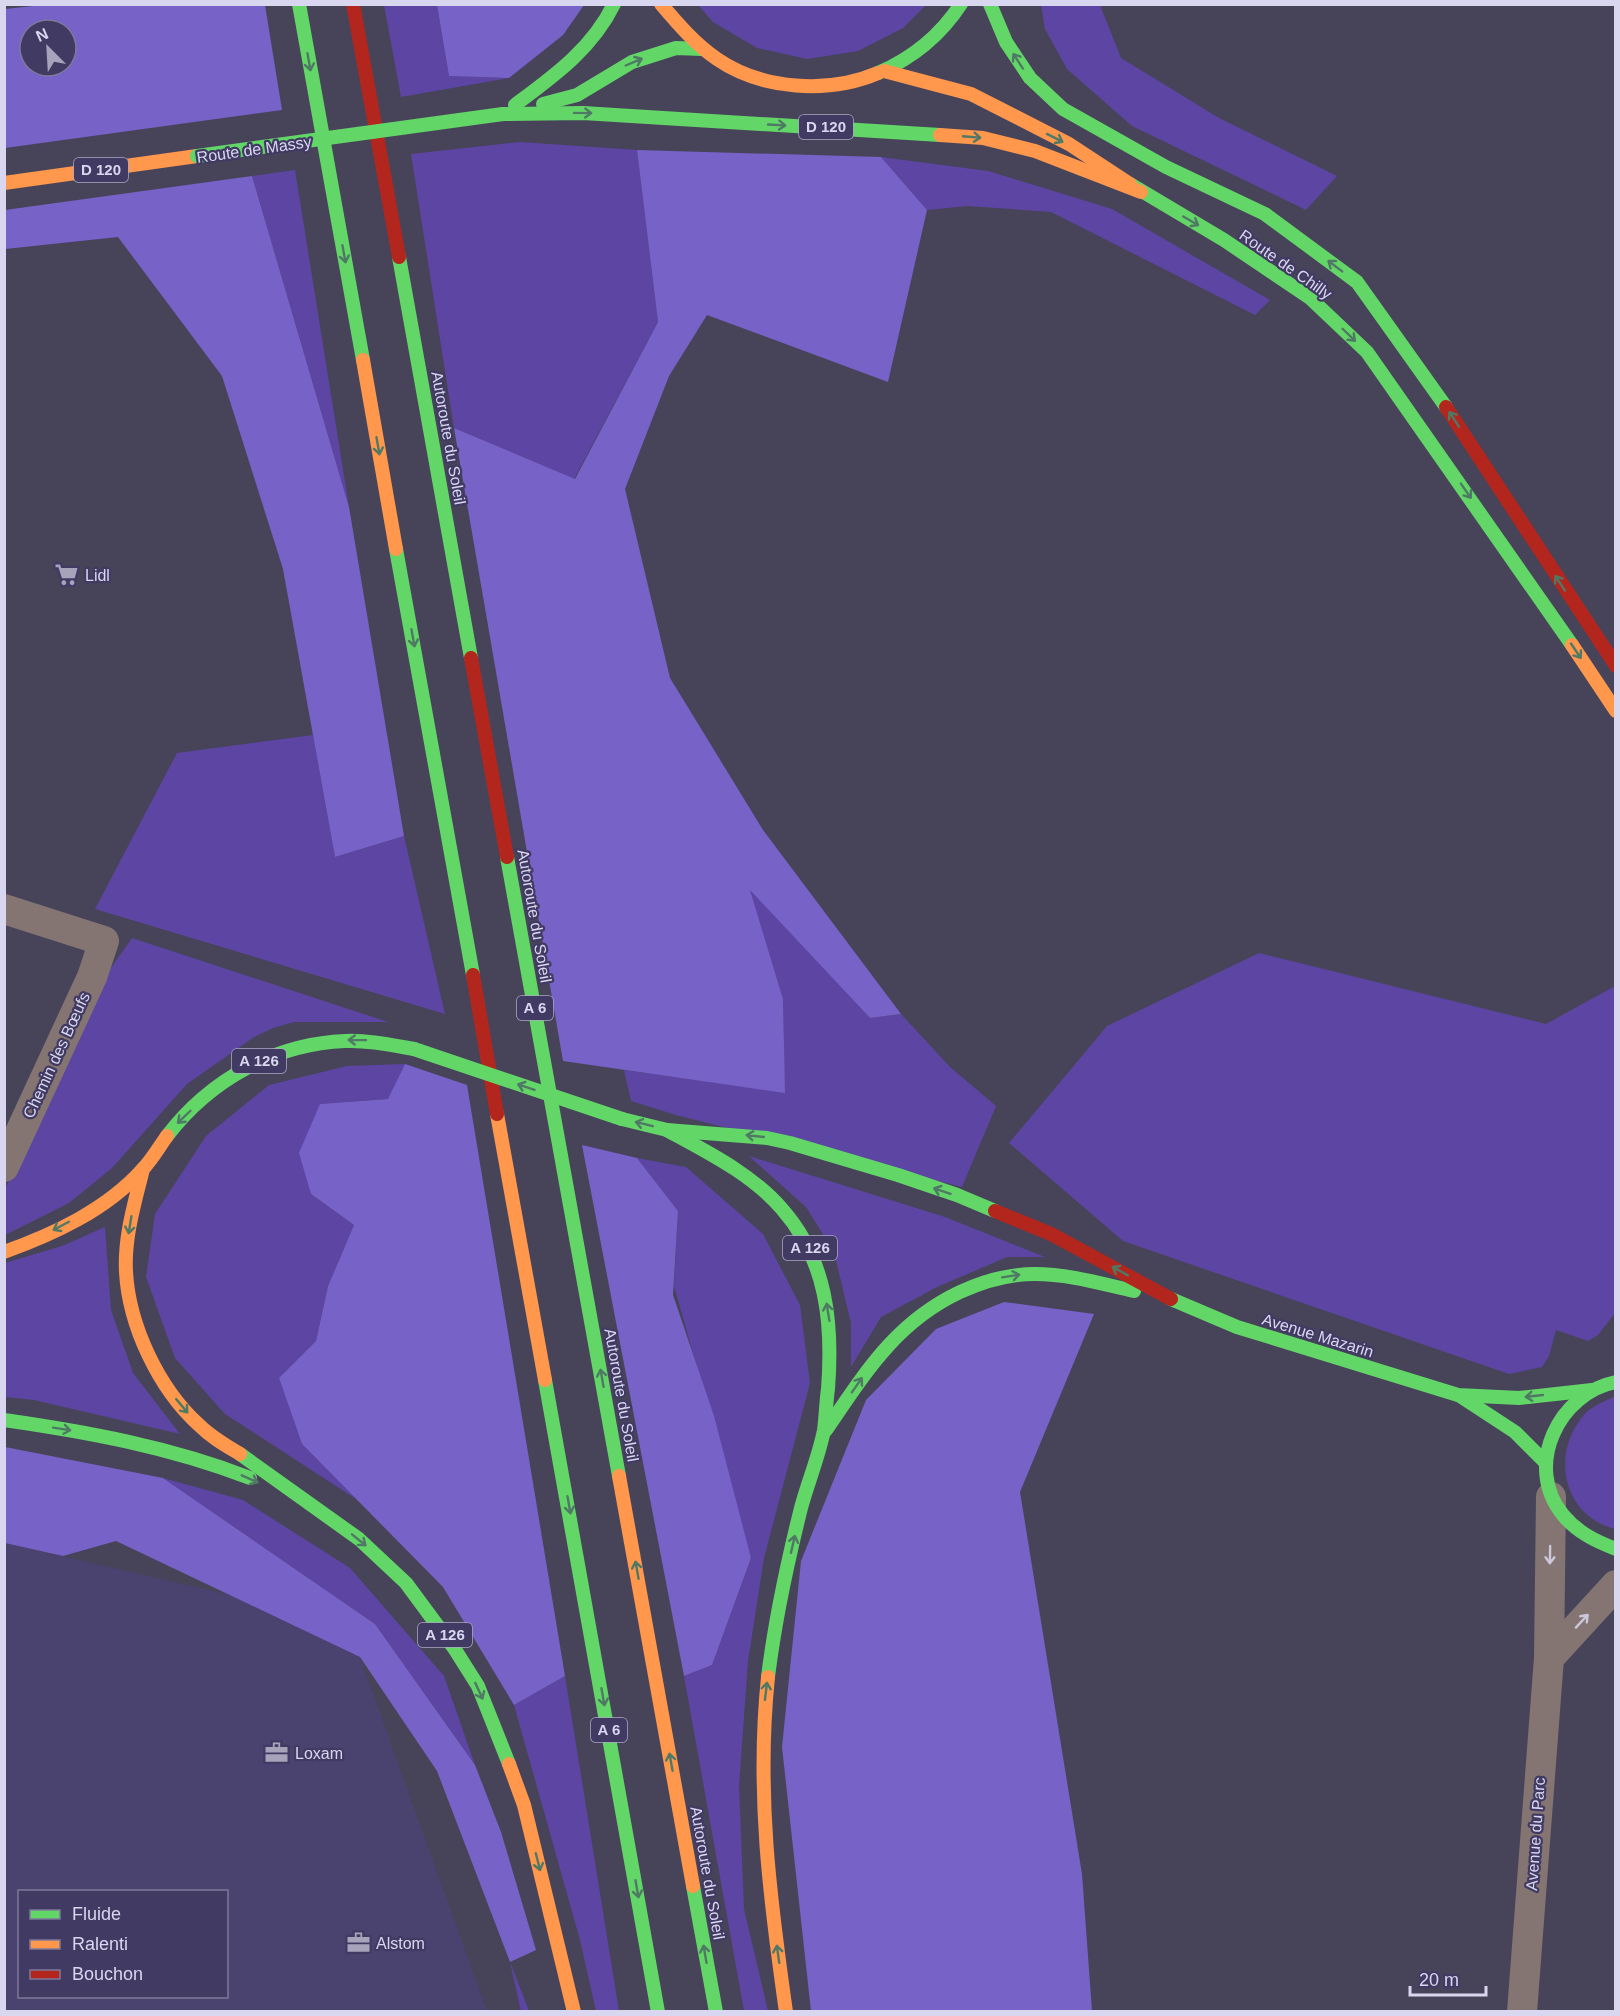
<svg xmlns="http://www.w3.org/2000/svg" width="1620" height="2016" font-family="Arial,sans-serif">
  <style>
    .built { fill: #4a426f; fill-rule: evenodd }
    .green { fill: #5c45a3 }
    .forest { fill: #7762c8; fill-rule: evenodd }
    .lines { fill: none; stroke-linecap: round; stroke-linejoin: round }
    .street { stroke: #847572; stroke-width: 30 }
    .fast { stroke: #63d668; stroke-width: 14 }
    .slow { stroke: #ff974d; stroke-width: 14 }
    .jam { stroke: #b3261e; stroke-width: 14 }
    .fast-bridge { stroke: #63d668; stroke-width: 14 }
    .oneway { stroke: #4f7965 }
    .oneway2 { stroke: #ccc7dc }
    .labels { text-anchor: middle; stroke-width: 4.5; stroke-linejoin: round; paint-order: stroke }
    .shield { fill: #413b63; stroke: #aba8c5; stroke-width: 1.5 }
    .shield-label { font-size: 15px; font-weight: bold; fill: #d9d6ef }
    .street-label { font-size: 16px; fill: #d9d6ef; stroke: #413b63 }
    .poi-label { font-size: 16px; fill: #d9d6ef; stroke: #413b63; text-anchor: start }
  </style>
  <rect width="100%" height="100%" fill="#47445a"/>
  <!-- built -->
  <path class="built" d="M5 1543 347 1622 487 2011 5 2012ZM20 1892H226V1996H20Z"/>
  <!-- green -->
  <g class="green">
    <polygon points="384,5 437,5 449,76 509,78 401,97"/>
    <polygon points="698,5 926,5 903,28 858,51 807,59 757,48 713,22"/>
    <polygon points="1041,5 1100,5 1121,58 1219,118 1337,176 1306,210 1132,126 1067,69 1045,29"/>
    <polygon points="520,142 637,150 658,322 574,479 454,428 411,154"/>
    <polygon points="881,157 988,171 1112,209 1270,300 1255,315 1051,212 968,206 927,210"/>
    <polygon points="295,170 349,507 252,176"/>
    <polygon points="313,735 335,857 404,836 445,1014 95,909 177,753"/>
    <polygon points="749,888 870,1018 901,1014 950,1067 996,1106 962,1187 676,1115 631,1101 624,1070 784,1092 783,999"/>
    <polygon points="132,938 388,1022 294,1022 273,1028 254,1037 187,1084 112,1168 69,1203 5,1235 5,1188 26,1152 106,975"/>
    <polygon points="1259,953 1546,1024 1615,986 1615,1313 1598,1335 1588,1341 1556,1330 1549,1356 1542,1367 1509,1374 1123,1241 1009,1143 1107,1026"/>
    <polygon points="405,1064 389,1099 320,1104 311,1194 354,1225 328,1286 316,1341 279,1378 302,1444 356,1499 225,1414 175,1358 146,1277 155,1214 206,1136 269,1085 347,1066"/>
    <polygon points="749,1156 945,1217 1045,1257 1007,1257 937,1287 881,1317 851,1367 851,1323 834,1252 806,1207"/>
    <polygon points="637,1158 686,1167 763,1234 800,1305 810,1383 764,1558 748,1661 739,1786 744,1909 768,2011 744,2011 684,1676 712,1665 751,1558 674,1286 678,1211"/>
    <polygon points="105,1227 111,1310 133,1373 180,1434 34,1400 5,1397 5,1263 62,1246"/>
    <path d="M1615 1396V1529C1563 1516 1550 1454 1584 1415 1591 1406 1606 1401 1615 1396Z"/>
    <polygon points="163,1478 243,1500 350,1568 444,1676 475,1765 375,1624"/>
    <polygon points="565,1676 619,2011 596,2011 580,1940 514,1705"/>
    <polygon points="510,1962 529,2011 521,2011"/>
  </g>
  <!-- forest -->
  <g class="forest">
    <path d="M52 4 265 5 282 110 5 148V9ZM30 30H66V66H30Z"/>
    <polygon points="437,5 437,4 584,5 563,35 509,78 449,76"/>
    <polygon points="637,150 881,157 927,210 888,382 707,315 669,376 625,489 670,678 763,830 901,1014 870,1018 750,890 783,999 785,1093 563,1061 454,428 575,479 658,322"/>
    <polygon points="252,176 349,507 404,836 335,857 283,569 222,376 118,237 5,249 5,210"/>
    <polygon points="405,1064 467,1085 565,1676 514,1705 443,1587 302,1444 279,1378 316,1341 328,1286 354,1225 311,1194 299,1153 320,1104 388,1099"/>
    <polygon points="582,1145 637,1158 678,1211 673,1295 714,1416 751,1558 712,1665 684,1676"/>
    <polygon points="1004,1302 1094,1314 1020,1492 1082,1874 1092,2011 811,2011 782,1747 801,1561 866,1400 936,1329"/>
    <polygon points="5,1447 163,1478 375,1624 475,1765 501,1832 536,1950 510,1962 437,1771 360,1657 116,1541 63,1556 5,1543"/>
  </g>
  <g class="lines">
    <!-- street -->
    <g class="street">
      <polyline points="4,909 104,941 92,977 4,1167"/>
      <polyline points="1549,1658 1616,1585"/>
      <polyline points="1522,2012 1549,1658 1551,1497"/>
    </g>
    <!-- fast -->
    <g class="fast">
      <polyline points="299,4 363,360"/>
      <polyline points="990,4 1006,42 1030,78 1063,109 1166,167 1265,214 1357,282 1446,407"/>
      <path d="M878 73C913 58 940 36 961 4"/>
      <polyline points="543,104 577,95 632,62 676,48 701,49"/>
      <path d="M515 105C554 76 592 49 614 4"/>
      <polyline points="503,114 583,113 940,135"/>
      <polyline points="1130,184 1224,240 1310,298 1367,352 1572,645"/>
      <polyline points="399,257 471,658"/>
      <polyline points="396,549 473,975"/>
      <polyline points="507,857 619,1476"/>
      <polyline points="622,1119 667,1130 767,1138 790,1143 898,1175 957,1195 995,1211"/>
      <path d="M667 1130C707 1152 752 1174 782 1209 827 1260 833 1324 828 1389 826 1402 826 1416 824 1430 819 1456 808 1482 801 1508 787 1564 775 1620 768 1677"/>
      <path d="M167 1136C210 1080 274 1044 345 1041 368 1040 391 1045 414 1049"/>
      <polyline points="1171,1299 1237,1327 1458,1395 1519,1398 1592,1390"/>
      <polyline points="545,1380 658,2012"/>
      <path d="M1616 1382C1559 1393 1523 1466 1563 1515 1577 1532 1595 1541 1616 1549"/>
      <polyline points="1460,1396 1515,1432 1545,1462"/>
      <path d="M4 1420C88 1432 170 1447 250 1478"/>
      <path d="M826 1430C865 1373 896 1322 960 1292 984 1281 1010 1274 1035 1274 1069 1274 1102 1284 1134 1291"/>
      <polyline points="240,1454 359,1539 406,1583 454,1648 478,1686 509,1764"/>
      <polyline points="693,1886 716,2012"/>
    </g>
    <!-- slow -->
    <g class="slow">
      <path d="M661 4C678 24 695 44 717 59 762 90 829 94 878 73"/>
      <polyline points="884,71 971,94 1069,144 1130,184"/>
      <polyline points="940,135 983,138 1035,151 1141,192"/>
      <polyline points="4,183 197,156"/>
      <polyline points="363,360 396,549"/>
      <polyline points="1572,645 1616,711"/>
      <polyline points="497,1114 545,1380"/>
      <path d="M143 1169C135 1202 124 1237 126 1272 129 1326 159 1389 199 1425 211 1437 225 1445 240 1454"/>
      <path d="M4 1252C54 1234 106 1210 142 1170 152 1160 159 1147 167 1136"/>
      <polyline points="619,1476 693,1886"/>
      <path d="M768 1677C756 1792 770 1899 786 2012"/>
      <polyline points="509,1764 524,1805 574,2012"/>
    </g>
    <!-- jam -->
    <g class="jam">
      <polyline points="353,4 399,257"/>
      <polyline points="1446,407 1616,666"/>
      <polyline points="471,658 507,857"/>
      <polyline points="473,975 497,1114"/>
      <polyline points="995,1211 1051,1234 1171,1299"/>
    </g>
    <!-- fast-bridge -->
    <g class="fast-bridge">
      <polyline points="197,156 503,114"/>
      <polyline points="414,1049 622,1119"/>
    </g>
  </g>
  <!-- one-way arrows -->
  <defs><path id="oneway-shaft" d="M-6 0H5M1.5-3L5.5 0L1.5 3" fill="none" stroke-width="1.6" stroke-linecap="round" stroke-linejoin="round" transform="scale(1.5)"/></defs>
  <g class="oneway">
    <use href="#oneway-shaft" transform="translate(1018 61) rotate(-123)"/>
    <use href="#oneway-shaft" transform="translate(309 62) rotate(80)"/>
    <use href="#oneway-shaft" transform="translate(634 62) rotate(-23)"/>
    <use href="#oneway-shaft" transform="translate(583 113) rotate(1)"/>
    <use href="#oneway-shaft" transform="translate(777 125) rotate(3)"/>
    <use href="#oneway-shaft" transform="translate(972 137) rotate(5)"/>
    <use href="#oneway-shaft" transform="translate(1055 138) rotate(27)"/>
    <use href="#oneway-shaft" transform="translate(1191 221) rotate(30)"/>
    <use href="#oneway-shaft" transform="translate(344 254) rotate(80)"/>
    <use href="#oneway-shaft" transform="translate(1335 266) rotate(-143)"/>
    <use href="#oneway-shaft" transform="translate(1349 335) rotate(44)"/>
    <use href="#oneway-shaft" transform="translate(1454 419) rotate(-123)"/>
    <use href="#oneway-shaft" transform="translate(378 446) rotate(80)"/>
    <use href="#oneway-shaft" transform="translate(1466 491) rotate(55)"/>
    <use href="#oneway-shaft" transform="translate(1560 583) rotate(-123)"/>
    <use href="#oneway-shaft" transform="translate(413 638) rotate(80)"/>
    <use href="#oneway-shaft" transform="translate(1576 651) rotate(56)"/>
    <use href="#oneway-shaft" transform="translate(357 1040) rotate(-179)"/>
    <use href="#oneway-shaft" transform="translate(526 1087) rotate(-161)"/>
    <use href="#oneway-shaft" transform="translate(184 1117) rotate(136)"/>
    <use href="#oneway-shaft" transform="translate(644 1124) rotate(-166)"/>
    <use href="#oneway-shaft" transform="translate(755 1136) rotate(-174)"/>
    <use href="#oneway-shaft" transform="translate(942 1191) rotate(-161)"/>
    <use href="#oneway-shaft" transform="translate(130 1225) rotate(99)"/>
    <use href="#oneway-shaft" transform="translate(61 1226) rotate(152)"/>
    <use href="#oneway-shaft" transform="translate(1120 1271) rotate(-151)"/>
    <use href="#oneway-shaft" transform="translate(1011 1276) rotate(-9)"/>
    <use href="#oneway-shaft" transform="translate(828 1312) rotate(-99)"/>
    <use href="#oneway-shaft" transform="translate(602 1378) rotate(-100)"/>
    <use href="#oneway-shaft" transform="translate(857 1385) rotate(-55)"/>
    <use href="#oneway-shaft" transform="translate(1534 1396) rotate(174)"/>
    <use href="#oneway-shaft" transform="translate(182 1406) rotate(50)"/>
    <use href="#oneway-shaft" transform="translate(62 1429) rotate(9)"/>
    <use href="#oneway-shaft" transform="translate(250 1479) rotate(24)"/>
    <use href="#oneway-shaft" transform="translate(569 1505) rotate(80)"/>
    <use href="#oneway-shaft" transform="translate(359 1540) rotate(39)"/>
    <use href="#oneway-shaft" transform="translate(793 1544) rotate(-77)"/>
    <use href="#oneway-shaft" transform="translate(637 1570) rotate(-100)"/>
    <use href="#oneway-shaft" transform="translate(479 1691) rotate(65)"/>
    <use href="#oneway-shaft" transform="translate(766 1691) rotate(-83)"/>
    <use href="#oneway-shaft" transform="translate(603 1697) rotate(80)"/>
    <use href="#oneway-shaft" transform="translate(671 1762) rotate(-100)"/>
    <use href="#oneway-shaft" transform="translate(538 1862) rotate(76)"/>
    <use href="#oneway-shaft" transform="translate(637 1889) rotate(80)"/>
    <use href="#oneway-shaft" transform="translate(705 1954) rotate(-100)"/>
    <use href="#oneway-shaft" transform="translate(778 1954) rotate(-98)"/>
  </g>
  <g class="oneway2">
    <use href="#oneway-shaft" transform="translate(1550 1555) rotate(91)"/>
    <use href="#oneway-shaft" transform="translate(1582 1621) rotate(-47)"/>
  </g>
  <!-- icons -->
  <defs>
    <symbol id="supermarket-bare" viewBox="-9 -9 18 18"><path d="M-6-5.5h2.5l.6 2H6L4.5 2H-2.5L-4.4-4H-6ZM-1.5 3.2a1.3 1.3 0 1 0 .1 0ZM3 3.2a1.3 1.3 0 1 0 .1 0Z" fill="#a6a3bb" stroke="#413b63" stroke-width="2.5" paint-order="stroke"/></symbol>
    <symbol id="office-bare" viewBox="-9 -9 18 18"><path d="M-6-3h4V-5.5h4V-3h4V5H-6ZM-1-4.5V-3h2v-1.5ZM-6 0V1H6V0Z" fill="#a6a3bb" stroke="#413b63" stroke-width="2.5" paint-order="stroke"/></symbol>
  </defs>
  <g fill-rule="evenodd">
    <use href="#supermarket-bare" x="50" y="558" width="33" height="33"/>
    <use href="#office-bare" x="260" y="1736" width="33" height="33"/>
    <use href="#office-bare" x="342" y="1926" width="33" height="33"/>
  </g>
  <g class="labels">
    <!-- shield labels -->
    <g class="shield">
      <rect x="799" y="115" width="54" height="24" rx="4.5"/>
      <rect x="74" y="158" width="54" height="24" rx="4.5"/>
      <rect x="517" y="996" width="36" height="24" rx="4.5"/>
      <rect x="232" y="1049" width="54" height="24" rx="4.5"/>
      <rect x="783" y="1236" width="54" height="24" rx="4.5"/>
      <rect x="418" y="1623" width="54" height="24" rx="4.5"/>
      <rect x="591" y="1718" width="36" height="24" rx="4.5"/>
    </g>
    <g class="shield-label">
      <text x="826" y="132">D 120</text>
      <text x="101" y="175">D 120</text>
      <text x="535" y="1013">A 6</text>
      <text x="259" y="1066">A 126</text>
      <text x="810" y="1253">A 126</text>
      <text x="445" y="1640">A 126</text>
      <text x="609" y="1735">A 6</text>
    </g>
    <!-- street labels -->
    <g class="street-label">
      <text transform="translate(254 149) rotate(-8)" y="6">Route de Massy</text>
      <text transform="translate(1286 264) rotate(35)" y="6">Route de Chilly</text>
      <text transform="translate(449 438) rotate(80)" y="6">Autoroute du Soleil</text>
      <text transform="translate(535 916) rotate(80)" y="6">Autoroute du Soleil</text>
      <text transform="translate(56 1055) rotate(-65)" y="6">Chemin des Bœufs</text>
      <text transform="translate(1318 1335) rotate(17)" y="6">Avenue Mazarin</text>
      <text transform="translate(622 1395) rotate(80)" y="6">Autoroute du Soleil</text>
      <text transform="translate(1535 1834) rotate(-86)" y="6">Avenue du Parc</text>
      <text transform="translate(708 1873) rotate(80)" y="6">Autoroute du Soleil</text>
    </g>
    <!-- poi labels -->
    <g class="poi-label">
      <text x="85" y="581">Lidl</text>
      <text x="295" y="1759">Loxam</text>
      <text x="376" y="1949">Alstom</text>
    </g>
  </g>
  <!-- border -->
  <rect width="1620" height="2016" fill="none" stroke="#d9d6ef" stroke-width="12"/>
  <!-- legend -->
  <rect x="18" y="1890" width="210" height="108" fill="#413b63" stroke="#7e799b" stroke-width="1.5"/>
  <rect x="30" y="1910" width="30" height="9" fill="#63d668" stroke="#7e799b" stroke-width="1.5"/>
  <text x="72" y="1920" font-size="18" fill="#d9d6ef">Fluide</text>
  <rect x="30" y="1940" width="30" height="9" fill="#ff974d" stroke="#7e799b" stroke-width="1.5"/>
  <text x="72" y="1950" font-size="18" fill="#d9d6ef">Ralenti</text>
  <rect x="30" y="1970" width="30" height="9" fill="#b3261e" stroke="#7e799b" stroke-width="1.5"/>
  <text x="72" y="1980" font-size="18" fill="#d9d6ef">Bouchon</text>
  <!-- north arrow -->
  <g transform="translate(48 48) rotate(336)"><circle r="28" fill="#413b63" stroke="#7e799b" stroke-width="1.5"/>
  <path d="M0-4.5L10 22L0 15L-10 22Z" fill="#a6a3bb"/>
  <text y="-9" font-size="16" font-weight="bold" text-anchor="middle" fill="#d9d6ef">N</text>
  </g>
  <!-- scale -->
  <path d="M1410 1986v9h76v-9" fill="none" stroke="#d9d6ef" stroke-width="3"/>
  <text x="1419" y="1986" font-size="18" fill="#d9d6ef" stroke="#413b63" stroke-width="4.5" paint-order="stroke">20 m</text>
</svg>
